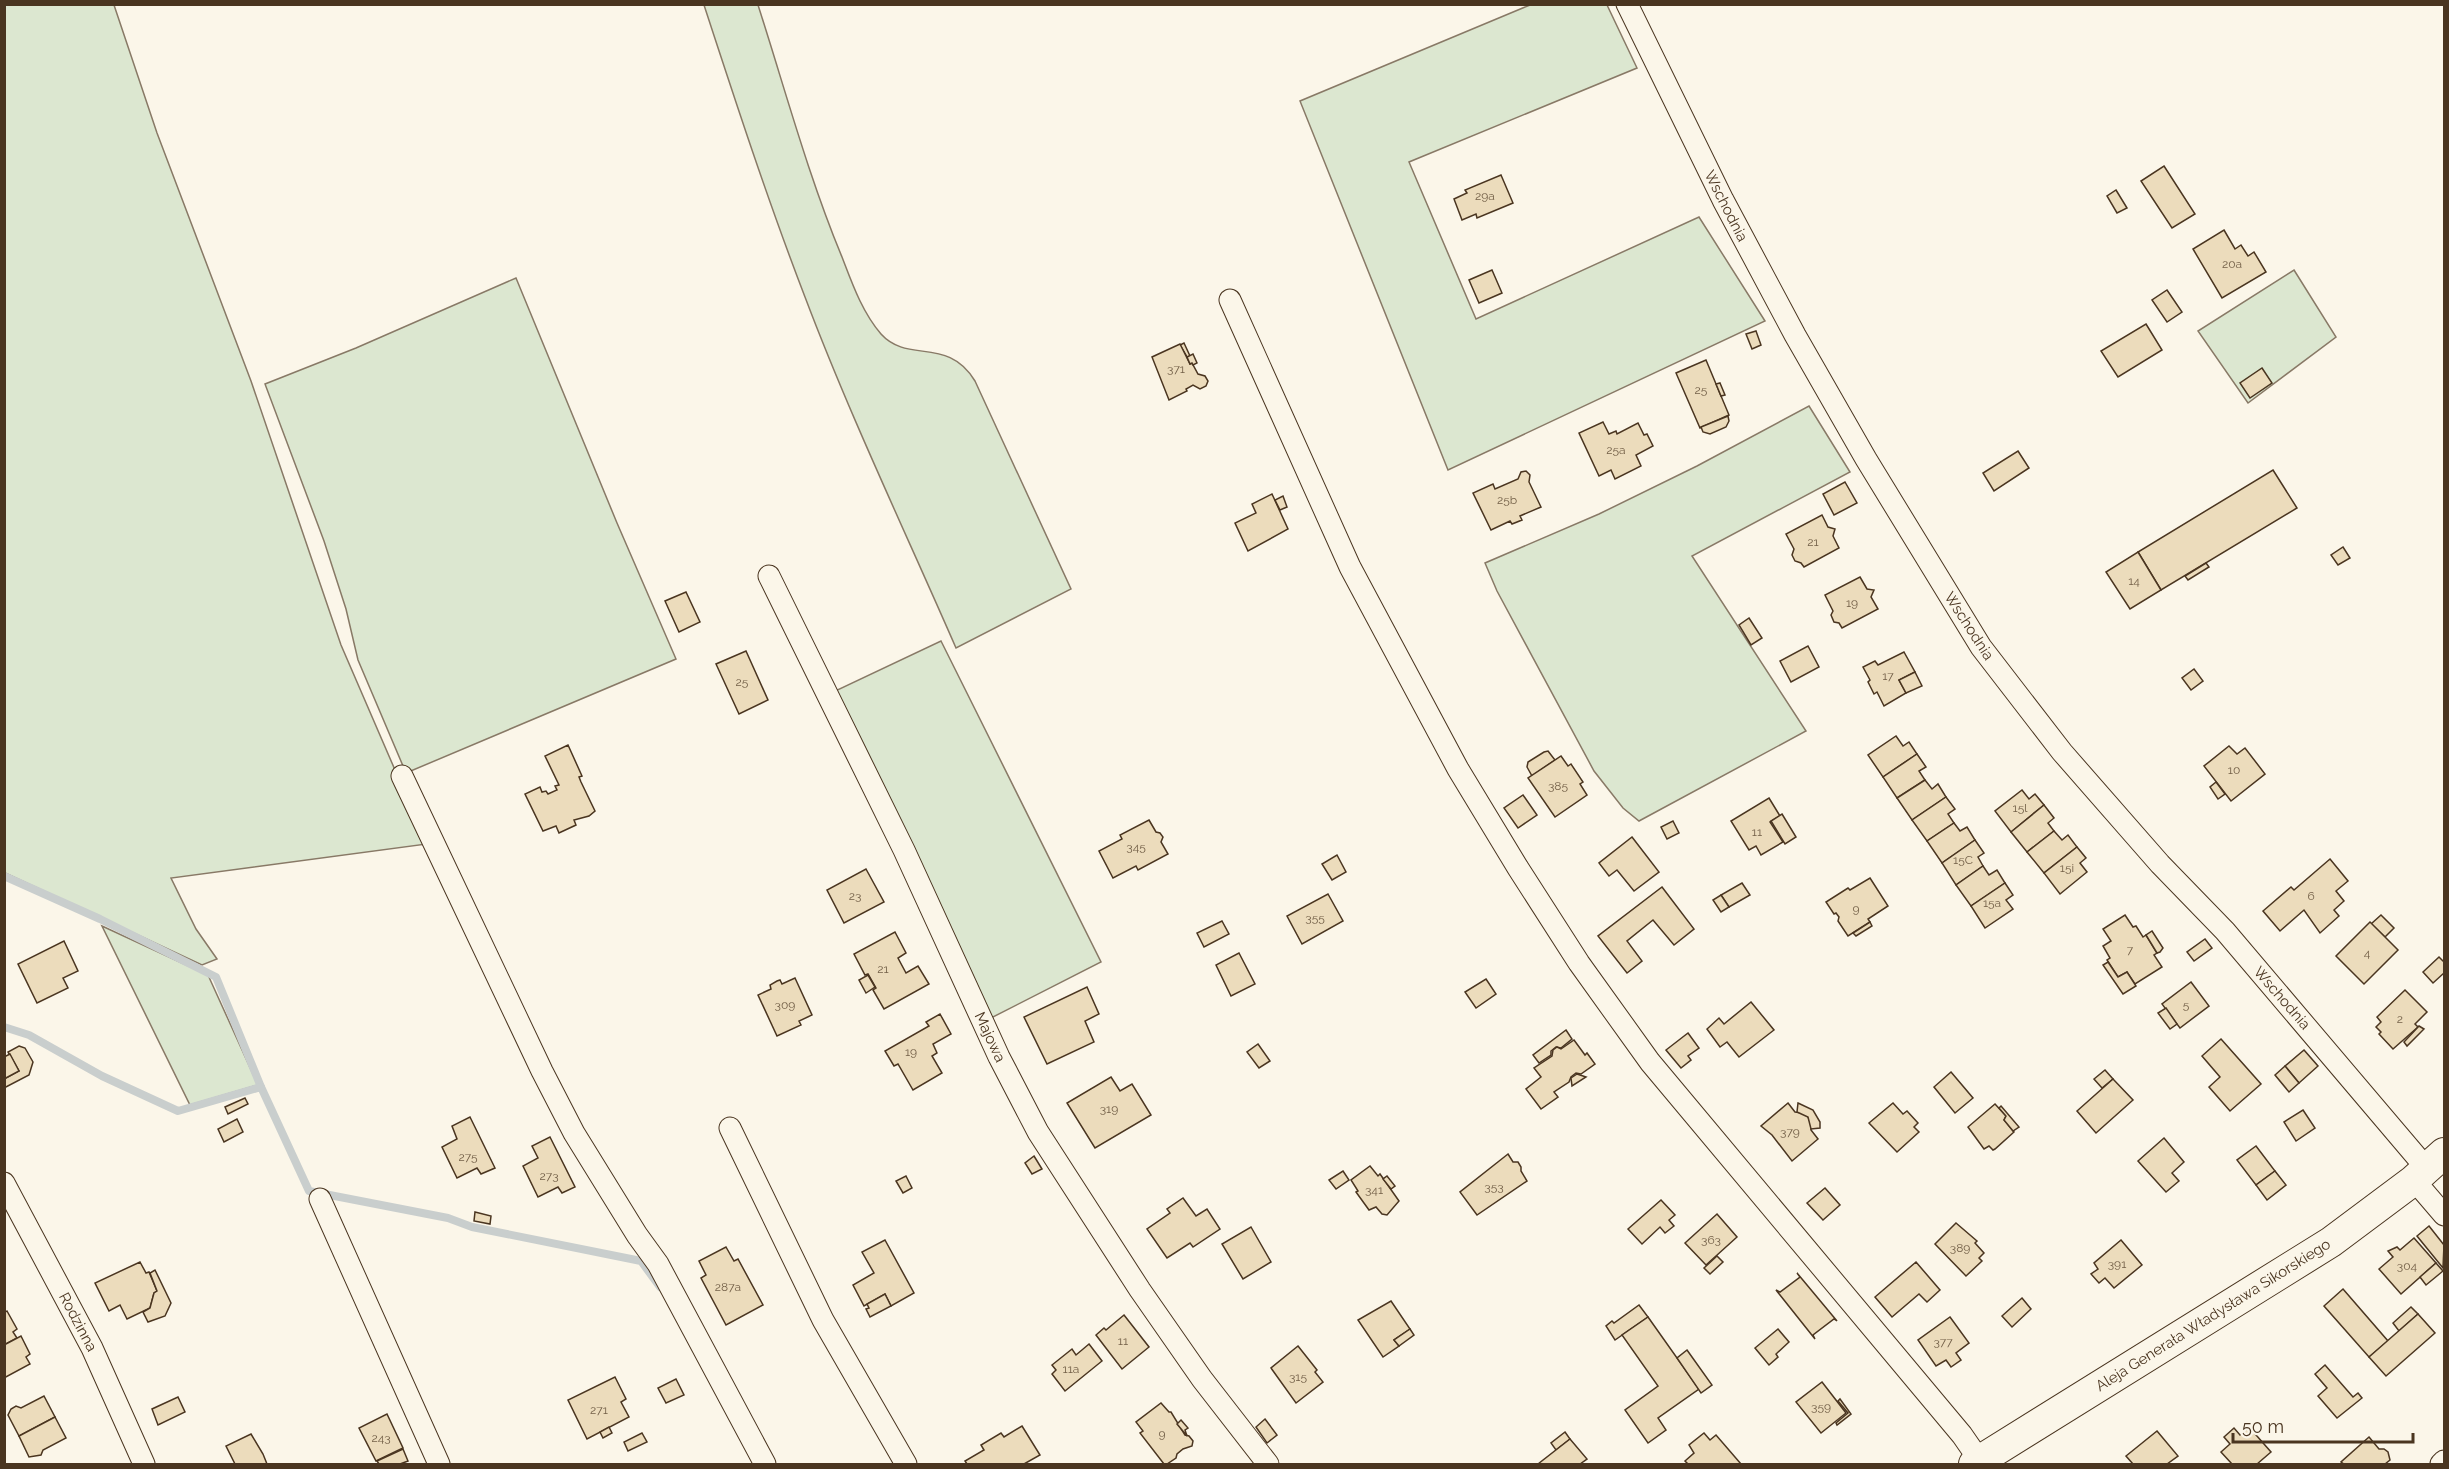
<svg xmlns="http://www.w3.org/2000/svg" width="2449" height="1469" font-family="Raleway,sans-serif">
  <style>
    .green { fill: #dce7d0; stroke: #887966; stroke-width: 1.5 }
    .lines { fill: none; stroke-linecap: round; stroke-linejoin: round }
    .stream { stroke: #c9cecd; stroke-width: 8 }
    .building { fill: #ecdcbc; stroke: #4a3520; stroke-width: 1.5 }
    .street-casing { stroke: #4a3520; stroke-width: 23 }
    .secondary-casing { stroke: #4a3520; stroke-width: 32 }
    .street { stroke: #fbf6e9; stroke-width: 21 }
    .secondary { stroke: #fbf6e9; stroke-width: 30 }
    .labels { text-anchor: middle; stroke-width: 4.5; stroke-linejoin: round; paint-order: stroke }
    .number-label { font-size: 12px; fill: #725f47 }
    .street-label { font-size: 15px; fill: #4a3520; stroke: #fbf6e9 }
  </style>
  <rect width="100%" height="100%" fill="#fbf6e9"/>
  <!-- green -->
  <g class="green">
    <polygon points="5,5 114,5 157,133 251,381 341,645 427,844 171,878 196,929 217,959 202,965 5,873"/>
    <path d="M704 5H758C785 89 808 175 842 257 852 283 862 312 881 334 908 364 948 336 975 381L1071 589 956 648C905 531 850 416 805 297 768 201 736 103 704 5Z"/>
    <polygon points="1530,5 1607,5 1637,68 1409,162 1476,319 1699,217 1765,321 1448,470 1300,101"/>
    <polygon points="2294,270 2336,337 2248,403 2198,331"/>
    <polygon points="516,278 617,523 676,659 406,773 358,660 346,609 324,541 265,384 356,348"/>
    <polygon points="1809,406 1850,472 1692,556 1806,731 1639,821 1623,808 1594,771 1497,591 1485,563 1599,514 1697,466"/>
    <polygon points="941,641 1101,962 989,1019 833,692"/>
    <polygon points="102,926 208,975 258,1085 190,1105"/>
  </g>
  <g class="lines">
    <!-- stream -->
    <g class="stream">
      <polyline points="4,876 100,919 216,977 261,1087"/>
      <polyline points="4,1027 29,1035 102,1076 178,1111 261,1087 309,1191 448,1218 472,1227 641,1261 660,1287"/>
    </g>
  </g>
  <!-- building -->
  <g class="building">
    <polygon points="2164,166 2195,214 2172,228 2141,181"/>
    <polygon points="1501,175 1513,203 1477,218 1476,214 1462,220 1454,199 1467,193 1465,190"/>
    <polygon points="2116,190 2127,208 2117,213 2107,196"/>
    <polygon points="2224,230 2235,249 2241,245 2248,256 2254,252 2266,272 2222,298 2193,249"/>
    <polygon points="1492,270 1502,293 1479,303 1469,280"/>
    <polygon points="2167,290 2182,312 2167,322 2152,300"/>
    <polygon points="2146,324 2162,350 2118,377 2101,351"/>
    <polygon points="1756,331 1761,345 1752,349 1746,334"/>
    <polygon points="1184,343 1190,356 1187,357 1180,345"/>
    <polygon points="1180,344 1190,364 1192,363 1198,374 1205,376 1208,381 1206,386 1200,389 1193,385 1186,389 1187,391 1169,400 1152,357"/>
    <polygon points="1193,354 1197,363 1193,365 1192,363 1190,364 1187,357"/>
    <polygon points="1706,360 1729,415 1700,428 1676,373"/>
    <polygon points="2262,368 2272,383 2250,398 2240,383"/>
    <polygon points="1720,383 1725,395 1721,396 1716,384"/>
    <polygon points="1728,416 1729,421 1726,427 1710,434 1703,432 1701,427"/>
    <polygon points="1603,422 1609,434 1616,431 1617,434 1638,423 1644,435 1647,434 1653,446 1636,455 1641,466 1615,479 1611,470 1599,476 1579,433"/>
    <polygon points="2018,451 2029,468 1994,491 1983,473"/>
    <polygon points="2273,470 2297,508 2161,590 2138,552"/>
    <polygon points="1526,471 1530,475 1529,482 1541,507 1520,516 1522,520 1512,524 1510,521 1491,530 1473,493 1493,484 1495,489 1518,479 1521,472"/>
    <polygon points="1845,482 1857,503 1834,515 1823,494"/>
    <polygon points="1272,494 1288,529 1248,551 1235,523 1256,513 1252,504"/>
    <polygon points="1283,496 1287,507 1280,510 1275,500"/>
    <polygon points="1822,515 1828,527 1835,529 1833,536 1839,548 1804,567 1801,563 1795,561 1792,555 1794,549 1786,534"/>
    <polygon points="2343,547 2350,558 2338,565 2331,555"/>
    <polygon points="2138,552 2161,590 2130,609 2106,572"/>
    <polygon points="2206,563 2209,567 2188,580 2185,576"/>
    <polygon points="1860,577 1867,589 1874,590 1871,597 1878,609 1842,628 1839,623 1834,622 1831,615 1833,611 1825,595"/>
    <polygon points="686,592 700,622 679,632 665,601"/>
    <polygon points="1749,618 1762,638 1751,645 1739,625"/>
    <polygon points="1808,646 1819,667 1791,682 1780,661"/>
    <polygon points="746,651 768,700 739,714 716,664"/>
    <polygon points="1904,652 1915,672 1899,680 1906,693 1884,706 1877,692 1874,694 1868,682 1870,680 1863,667 1875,661 1878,665"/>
    <polygon points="2194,669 2203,681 2191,690 2182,678"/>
    <polygon points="1915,672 1922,686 1906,693 1899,680"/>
    <polygon points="1896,736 1903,746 1909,742 1917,754 1883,777 1868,755"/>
    <polygon points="568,745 582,776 579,777 581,782 595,811 589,816 574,820 576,825 559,833 556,826 543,831 525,794 540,787 542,792 546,791 548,794 557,790 555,786 559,785 545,756"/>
    <polygon points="2229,746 2237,754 2245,748 2265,774 2231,801 2204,766"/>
    <polygon points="1548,751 1555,760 1532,776 1527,767 1528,762 1544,752"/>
    <polygon points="1917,754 1926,767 1919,771 1925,780 1897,798 1883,777"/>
    <polygon points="1561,756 1568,766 1571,764 1583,782 1580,784 1587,795 1555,817 1528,778"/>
    <polygon points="1925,780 1932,789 1938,784 1946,797 1912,820 1897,798"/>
    <polygon points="2216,782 2225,794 2218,799 2210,787"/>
    <polygon points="2022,790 2029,799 2035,794 2044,805 2011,832 1995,811"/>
    <polygon points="1523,795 1537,815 1518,828 1504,808"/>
    <polygon points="1946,797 1955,809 1948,814 1954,823 1927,841 1912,820"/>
    <polygon points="1769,798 1780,816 1770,822 1783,842 1761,855 1756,846 1749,850 1731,821"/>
    <polygon points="2044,805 2054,818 2048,823 2054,831 2027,852 2011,832"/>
    <polygon points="1782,814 1796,837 1785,844 1771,821"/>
    <polygon points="1149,820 1156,832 1160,833 1163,837 1161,842 1168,854 1138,870 1136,866 1113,878 1099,851 1122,839 1120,835"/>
    <polygon points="1673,821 1679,833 1667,839 1661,827"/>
    <polygon points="1954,823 1960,831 1967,827 1975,840 1942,863 1927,841"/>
    <polygon points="2054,831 2062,840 2068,835 2077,847 2044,873 2027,852"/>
    <polygon points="1632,837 1659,872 1634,891 1617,870 1609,876 1599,863"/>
    <polygon points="1975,840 1984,853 1978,857 1983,866 1956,885 1942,863"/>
    <polygon points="2077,847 2086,858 2080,863 2087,872 2060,894 2044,873"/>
    <polygon points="1337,855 1346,872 1332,880 1322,864"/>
    <polygon points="2330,859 2348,881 2336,891 2344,901 2334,910 2339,916 2320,933 2304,910 2280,931 2263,911 2291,887 2294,890"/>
    <polygon points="1983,866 1989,875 1997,870 2005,883 1971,906 1956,885"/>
    <polygon points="866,869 884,902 844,923 827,890"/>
    <polygon points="1870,878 1888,906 1868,919 1870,922 1848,936 1838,921 1839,917 1836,913 1834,914 1826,902 1848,888 1850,890"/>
    <polygon points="1742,883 1750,895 1729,907 1721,895"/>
    <polygon points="2005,883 2013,895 2006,900 2013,909 1985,928 1971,906"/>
    <polygon points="1662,887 1694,929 1674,945 1653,920 1627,941 1642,961 1627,973 1598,936"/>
    <polygon points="1328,894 1343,921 1302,944 1287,916"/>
    <polygon points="1721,895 1729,907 1721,912 1713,900"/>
    <polygon points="2125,915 2133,927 2136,926 2143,937 2146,935 2157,953 2154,955 2162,967 2135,984 2127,972 2118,977 2107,960 2110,958 2103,946 2111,941 2103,929"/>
    <polygon points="2381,915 2394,928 2385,937 2371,924"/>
    <polygon points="1222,921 1229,934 1204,947 1197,933"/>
    <polygon points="1870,922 1872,926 1856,936 1853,933"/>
    <polygon points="2370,922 2398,950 2364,984 2336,956"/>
    <polygon points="2152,931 2163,948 2160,952 2157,953 2146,935"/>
    <polygon points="895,932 906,953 898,958 906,973 918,966 929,984 884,1009 873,990 876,988 868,974 865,975 854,954"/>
    <polygon points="2205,939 2212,948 2194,961 2187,952"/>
    <polygon points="64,941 78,971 63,978 68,988 37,1003 18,964"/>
    <polygon points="1239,953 1255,984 1231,996 1216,965"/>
    <polygon points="2439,957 2444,962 2444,973 2433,983 2423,972"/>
    <polygon points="2108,962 2118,977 2127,972 2136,986 2123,994 2103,965"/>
    <polygon points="868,975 875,987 866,993 859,980"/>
    <polygon points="795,978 812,1015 799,1021 801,1025 777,1036 758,995 771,989 770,985 777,981 780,980 782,984"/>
    <polygon points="1486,979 1496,994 1476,1008 1465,992"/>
    <polygon points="2191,982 2209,1006 2180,1028 2162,1004"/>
    <polygon points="1087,987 1099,1014 1085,1021 1094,1042 1047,1064 1024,1017"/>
    <polygon points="2405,990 2427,1012 2415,1024 2418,1027 2393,1049 2379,1034 2381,1032 2376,1027 2381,1022 2377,1017"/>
    <polygon points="1751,1002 1774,1030 1739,1057 1727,1042 1720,1047 1707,1029 1719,1018 1724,1024"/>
    <polygon points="2166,1008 2177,1024 2170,1029 2158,1013"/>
    <polygon points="940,1014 951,1034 933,1044 937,1053 932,1056 942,1073 913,1090 898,1064 894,1066 885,1051 929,1026 926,1022"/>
    <polygon points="2419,1026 2424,1029 2407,1046 2404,1042"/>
    <polygon points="1566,1030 1572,1039 1561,1048 1556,1047 1551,1051 1551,1055 1539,1063 1533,1055"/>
    <polygon points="1688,1033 1699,1048 1688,1056 1691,1060 1681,1068 1666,1050"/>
    <polygon points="2221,1039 2261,1084 2230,1111 2209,1087 2220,1077 2202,1056"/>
    <polygon points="1574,1040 1585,1055 1587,1053 1595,1064 1581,1074 1576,1073 1571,1077 1569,1082 1554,1092 1558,1097 1541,1109 1526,1089 1541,1077 1534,1068 1552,1056 1553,1050 1557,1047 1561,1049"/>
    <polygon points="1258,1044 1270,1061 1259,1068 1247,1052"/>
    <polygon points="19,1046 25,1048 33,1062 29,1075 4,1088 4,1079 19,1071 8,1052"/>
    <polygon points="2304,1050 2318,1066 2299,1083 2285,1066"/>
    <polygon points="10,1054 19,1071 4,1079 4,1057"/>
    <polygon points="2285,1066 2299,1083 2289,1092 2275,1075"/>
    <polygon points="2105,1070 2113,1079 2102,1088 2094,1079"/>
    <polygon points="1951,1072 1973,1098 1955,1113 1934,1087"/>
    <polygon points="1577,1074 1586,1077 1572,1086 1571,1078"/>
    <polygon points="1111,1077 1120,1091 1132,1084 1151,1115 1095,1148 1067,1103"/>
    <polygon points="2113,1079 2133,1100 2096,1133 2077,1111"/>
    <polygon points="245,1098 248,1104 228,1114 225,1107"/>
    <polygon points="1788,1103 1795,1112 1803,1113 1808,1117 1811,1124 1811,1130 1818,1139 1792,1161 1772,1135 1761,1126"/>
    <polygon points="1798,1103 1813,1110 1820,1122 1820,1128 1811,1129 1808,1117 1797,1112"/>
    <polygon points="1893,1103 1903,1114 1907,1111 1918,1123 1914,1127 1919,1132 1897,1152 1869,1123"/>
    <polygon points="1995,1104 2006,1116 2004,1120 2014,1132 1995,1149 1993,1150 1989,1146 1984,1149 1968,1127"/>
    <polygon points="2001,1106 2019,1127 2013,1131 2004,1120 2006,1116 1999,1108"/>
    <polygon points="2303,1110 2315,1128 2296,1141 2284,1122"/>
    <polygon points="470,1117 495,1168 481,1174 477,1168 457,1178 442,1147 457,1139 452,1126"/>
    <polygon points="237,1119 243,1132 224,1142 218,1129"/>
    <polygon points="550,1137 575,1187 562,1193 558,1187 538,1197 523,1166 538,1158 532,1146"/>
    <polygon points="2164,1138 2184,1162 2172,1173 2179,1181 2166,1192 2138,1161"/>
    <polygon points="2256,1146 2275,1171 2256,1185 2237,1160"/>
    <polygon points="1508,1154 1513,1162 1518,1162 1521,1167 1521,1171 1527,1181 1477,1215 1460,1192"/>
    <polygon points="1034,1156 1042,1169 1032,1174 1025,1163"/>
    <polygon points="1370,1166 1378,1176 1380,1174 1399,1201 1387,1215 1382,1214 1376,1207 1369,1210 1356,1192 1358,1191 1351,1180"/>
    <polygon points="1343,1171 1349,1180 1336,1189 1329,1180"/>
    <polygon points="2275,1171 2286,1185 2267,1200 2256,1185"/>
    <polygon points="906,1176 912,1188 903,1193 896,1181"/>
    <polygon points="1387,1176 1395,1186 1391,1189 1383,1179"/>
    <polygon points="1825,1188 1840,1205 1823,1220 1807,1203"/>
    <polygon points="1183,1198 1196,1216 1207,1209 1220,1229 1193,1247 1190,1243 1167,1258 1147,1229 1170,1213 1167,1209"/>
    <polygon points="1661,1200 1675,1215 1669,1220 1674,1226 1665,1233 1660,1227 1642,1244 1628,1229"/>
    <polygon points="475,1212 491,1216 490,1224 474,1221"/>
    <polygon points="1717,1214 1737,1237 1706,1265 1685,1243"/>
    <polygon points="1956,1223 1977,1241 1975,1243 1984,1253 1979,1258 1982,1261 1966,1276 1935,1244"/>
    <polygon points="2429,1226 2444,1245 2443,1268 2417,1236"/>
    <polygon points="1251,1227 1271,1262 1243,1279 1222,1244"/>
    <polygon points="2414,1238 2436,1263 2401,1294 2379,1269 2393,1257 2388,1251 2397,1247 2400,1250"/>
    <polygon points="885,1240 914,1293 891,1306 885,1294 864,1306 853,1285 874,1273 862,1252"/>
    <polygon points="2121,1240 2142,1265 2114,1288 2105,1278 2099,1283 2091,1274 2098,1269 2094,1263"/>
    <polygon points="726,1247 734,1261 738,1259 763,1305 726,1325 701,1278 706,1275 699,1261"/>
    <polygon points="1717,1256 1723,1262 1710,1274 1704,1268"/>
    <polygon points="140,1262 146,1273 149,1272 157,1291 154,1293 150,1308 127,1319 120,1305 109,1311 95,1283"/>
    <polygon points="1916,1262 1940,1290 1927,1302 1919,1294 1892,1317 1875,1297"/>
    <polygon points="2436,1263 2443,1271 2426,1285 2420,1277"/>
    <polygon points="155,1270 171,1303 165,1316 148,1322 143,1312 150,1308 154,1293 157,1291 150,1273"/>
    <polygon points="1797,1273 1837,1321 1834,1319 1813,1335 1815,1339 1776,1290 1780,1292 1800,1277"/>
    <polygon points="2343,1289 2388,1341 2369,1357 2324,1306"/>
    <polygon points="885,1294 891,1306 870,1317 866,1309 869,1308 867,1304"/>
    <polygon points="2022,1298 2031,1309 2012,1327 2002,1316"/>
    <polygon points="1391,1301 1410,1329 1394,1340 1399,1346 1383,1357 1358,1320"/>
    <polygon points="1639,1305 1648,1317 1615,1340 1606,1326 1612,1321 1614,1323"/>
    <polygon points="2411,1307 2418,1314 2399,1331 2393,1323"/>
    <polygon points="7,1311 17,1329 13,1332 17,1338 4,1345 4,1313"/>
    <polygon points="2418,1314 2435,1333 2386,1376 2369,1357"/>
    <polygon points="1124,1315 1149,1347 1122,1369 1096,1335 1104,1328 1106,1330"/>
    <polygon points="1648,1317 1699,1389 1658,1418 1666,1430 1648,1443 1625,1410 1658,1386 1622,1335"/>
    <polygon points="1950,1317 1969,1343 1956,1353 1961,1360 1951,1367 1946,1360 1936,1366 1918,1340"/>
    <polygon points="1410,1329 1414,1335 1399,1346 1394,1340"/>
    <polygon points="1778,1329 1789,1342 1776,1354 1778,1357 1769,1365 1755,1348"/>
    <polygon points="21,1336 30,1354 26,1357 30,1364 4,1378 4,1345"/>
    <polygon points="1089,1344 1102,1361 1065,1391 1052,1374 1056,1370 1052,1365 1072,1349 1076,1355"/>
    <polygon points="1298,1346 1317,1370 1315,1372 1323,1382 1296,1403 1271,1368"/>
    <polygon points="1687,1350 1712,1385 1701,1393 1677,1358"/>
    <polygon points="2325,1365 2353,1397 2358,1393 2362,1398 2337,1418 2318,1396 2327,1388 2315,1374"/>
    <polygon points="615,1377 626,1399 621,1402 629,1417 587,1439 568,1400"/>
    <polygon points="676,1379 684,1395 666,1403 658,1388"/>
    <polygon points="1822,1382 1846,1413 1821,1433 1796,1402"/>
    <polygon points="44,1396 55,1417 19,1436 8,1415 11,1409 16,1406 21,1408"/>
    <polygon points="178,1397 185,1412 158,1425 152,1409"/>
    <polygon points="1840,1399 1851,1414 1837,1425 1836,1423 1848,1413 1838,1401"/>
    <polygon points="1161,1403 1169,1412 1171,1412 1185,1435 1189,1436 1193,1441 1192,1446 1183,1449 1177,1454 1176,1458 1167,1464 1164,1464 1140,1433 1143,1431 1136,1422"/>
    <polygon points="387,1414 403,1448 376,1461 359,1428"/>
    <polygon points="55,1417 66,1438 43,1450 41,1455 29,1457 19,1436"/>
    <polygon points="1265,1419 1277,1435 1267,1443 1256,1427"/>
    <polygon points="1181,1420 1188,1428 1185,1430 1187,1436 1177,1424"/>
    <polygon points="1022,1426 1040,1455 1024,1464 967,1464 965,1461 984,1450 981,1445 1001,1433 1004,1437"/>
    <polygon points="609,1427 612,1433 603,1438 600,1432"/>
    <polygon points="2249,1427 2271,1452 2257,1464 2232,1464 2221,1452 2230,1444 2224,1437 2234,1428 2240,1435"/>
    <polygon points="2157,1431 2178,1456 2167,1464 2133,1464 2126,1456"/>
    <polygon points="1565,1432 1570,1439 1556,1450 1551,1443"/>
    <polygon points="642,1433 647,1442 628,1451 624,1442"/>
    <polygon points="1704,1433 1710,1440 1716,1435 1741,1464 1688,1464 1685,1461 1694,1453 1689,1445"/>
    <polygon points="251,1434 263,1454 267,1464 235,1464 226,1446"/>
    <polygon points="2369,1437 2379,1449 2384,1449 2388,1452 2390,1460 2385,1464 2344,1464 2341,1462"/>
    <polygon points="1570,1439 1587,1459 1580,1464 1538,1464"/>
    <polygon points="403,1449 408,1461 400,1464 379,1464 377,1461"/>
  </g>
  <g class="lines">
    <defs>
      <g id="street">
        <polyline points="1627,4 1723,200 1795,335 1866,459 1981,647 2062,752 2160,864 2225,931 2427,1169"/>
        <polyline points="1230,300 1350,567 1458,769 1518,868 1579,963 1650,1062 1962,1435 1980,1461"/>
        <polyline points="769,576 904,850 999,1057 1038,1132 1140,1290 1202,1379 1268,1464"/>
        <polyline points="402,776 542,1071 574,1133 637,1235 658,1264 765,1464"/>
        <polyline points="730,1128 823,1320 906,1464"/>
        <polyline points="2414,1180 2444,1215"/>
        <polyline points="4,1183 92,1348 144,1464"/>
        <polyline points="320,1199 439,1464"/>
        <polyline points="2441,1464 2444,1461"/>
      </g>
      <polyline id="secondary" points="1974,1464 2331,1242 2414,1180 2444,1153"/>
    </defs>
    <!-- street casing -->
    <use href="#street" class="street-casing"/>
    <!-- secondary casing -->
    <use href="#secondary" class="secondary-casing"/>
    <!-- street -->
    <use href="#street" class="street"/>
    <!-- secondary -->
    <use href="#secondary" class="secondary"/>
  </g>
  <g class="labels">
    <!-- number labels -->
    <g class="number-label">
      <text x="1485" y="200">29a</text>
      <text x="2232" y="268">20a</text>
      <text x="1176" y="373">371</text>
      <text x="1701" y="394">25</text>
      <text x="1616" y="454">25a</text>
      <text x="1507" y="504">25b</text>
      <text x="1813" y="546">21</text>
      <text x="2134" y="585">14</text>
      <text x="1852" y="607">19</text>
      <text x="1888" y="680">17</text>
      <text x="742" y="686">25</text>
      <text x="2234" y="774">10</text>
      <text x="1558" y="790">385</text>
      <text x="2020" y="812">15l</text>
      <text x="1757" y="836">11</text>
      <text x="1136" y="851">345</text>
      <text x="1963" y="864">15C</text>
      <text x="2067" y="872">15i</text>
      <text x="855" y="900">23</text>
      <text x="2311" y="900">6</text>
      <text x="1992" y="907">15a</text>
      <text x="1856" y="913">9</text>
      <text x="1315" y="922">355</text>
      <text x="2130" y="954">7</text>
      <text x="2367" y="957">4</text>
      <text x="883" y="973">21</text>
      <text x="785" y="1009">309</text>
      <text x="2186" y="1009">5</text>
      <text x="2400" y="1023">2</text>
      <text x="911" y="1056">19</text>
      <text x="1109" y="1113">319</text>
      <text x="1790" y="1136">379</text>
      <text x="468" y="1161">275</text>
      <text x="549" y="1180">273</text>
      <text x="1494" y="1191">353</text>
      <text x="1374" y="1194">341</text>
      <text x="1711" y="1244">363</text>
      <text x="1960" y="1252">389</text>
      <text x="2117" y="1268">391</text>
      <text x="2407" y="1270">304</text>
      <text x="728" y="1291">287a</text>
      <text x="1123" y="1345">11</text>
      <text x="1943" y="1346">377</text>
      <text x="1071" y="1373">11a</text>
      <text x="1298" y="1381">315</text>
      <text x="1821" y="1411">359</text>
      <text x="599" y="1414">271</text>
      <text x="1162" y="1438">9</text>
      <text x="381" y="1442">243</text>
    </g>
    <!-- street labels -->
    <g class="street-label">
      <text transform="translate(1726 206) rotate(63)" y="5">Wschodnia</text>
      <text transform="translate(1969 626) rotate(57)" y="5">Wschodnia</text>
      <text transform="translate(2282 998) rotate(49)" y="5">Wschodnia</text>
      <text transform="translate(990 1037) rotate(65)" y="5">Majowa</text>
      <text transform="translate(2213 1315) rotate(-32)" y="5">Aleja Generała Władysława Sikorskiego</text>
      <text transform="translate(78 1322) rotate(62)" y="5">Rodzinna</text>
    </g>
  </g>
  <!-- border -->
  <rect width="2449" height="1469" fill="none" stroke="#4a3520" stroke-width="12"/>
  <!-- scale -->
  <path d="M2233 1433v9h180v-9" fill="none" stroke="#4a3520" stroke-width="3"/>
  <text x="2242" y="1433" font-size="18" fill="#4a3520" stroke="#fbf6e9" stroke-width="4.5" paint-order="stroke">50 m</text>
</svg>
